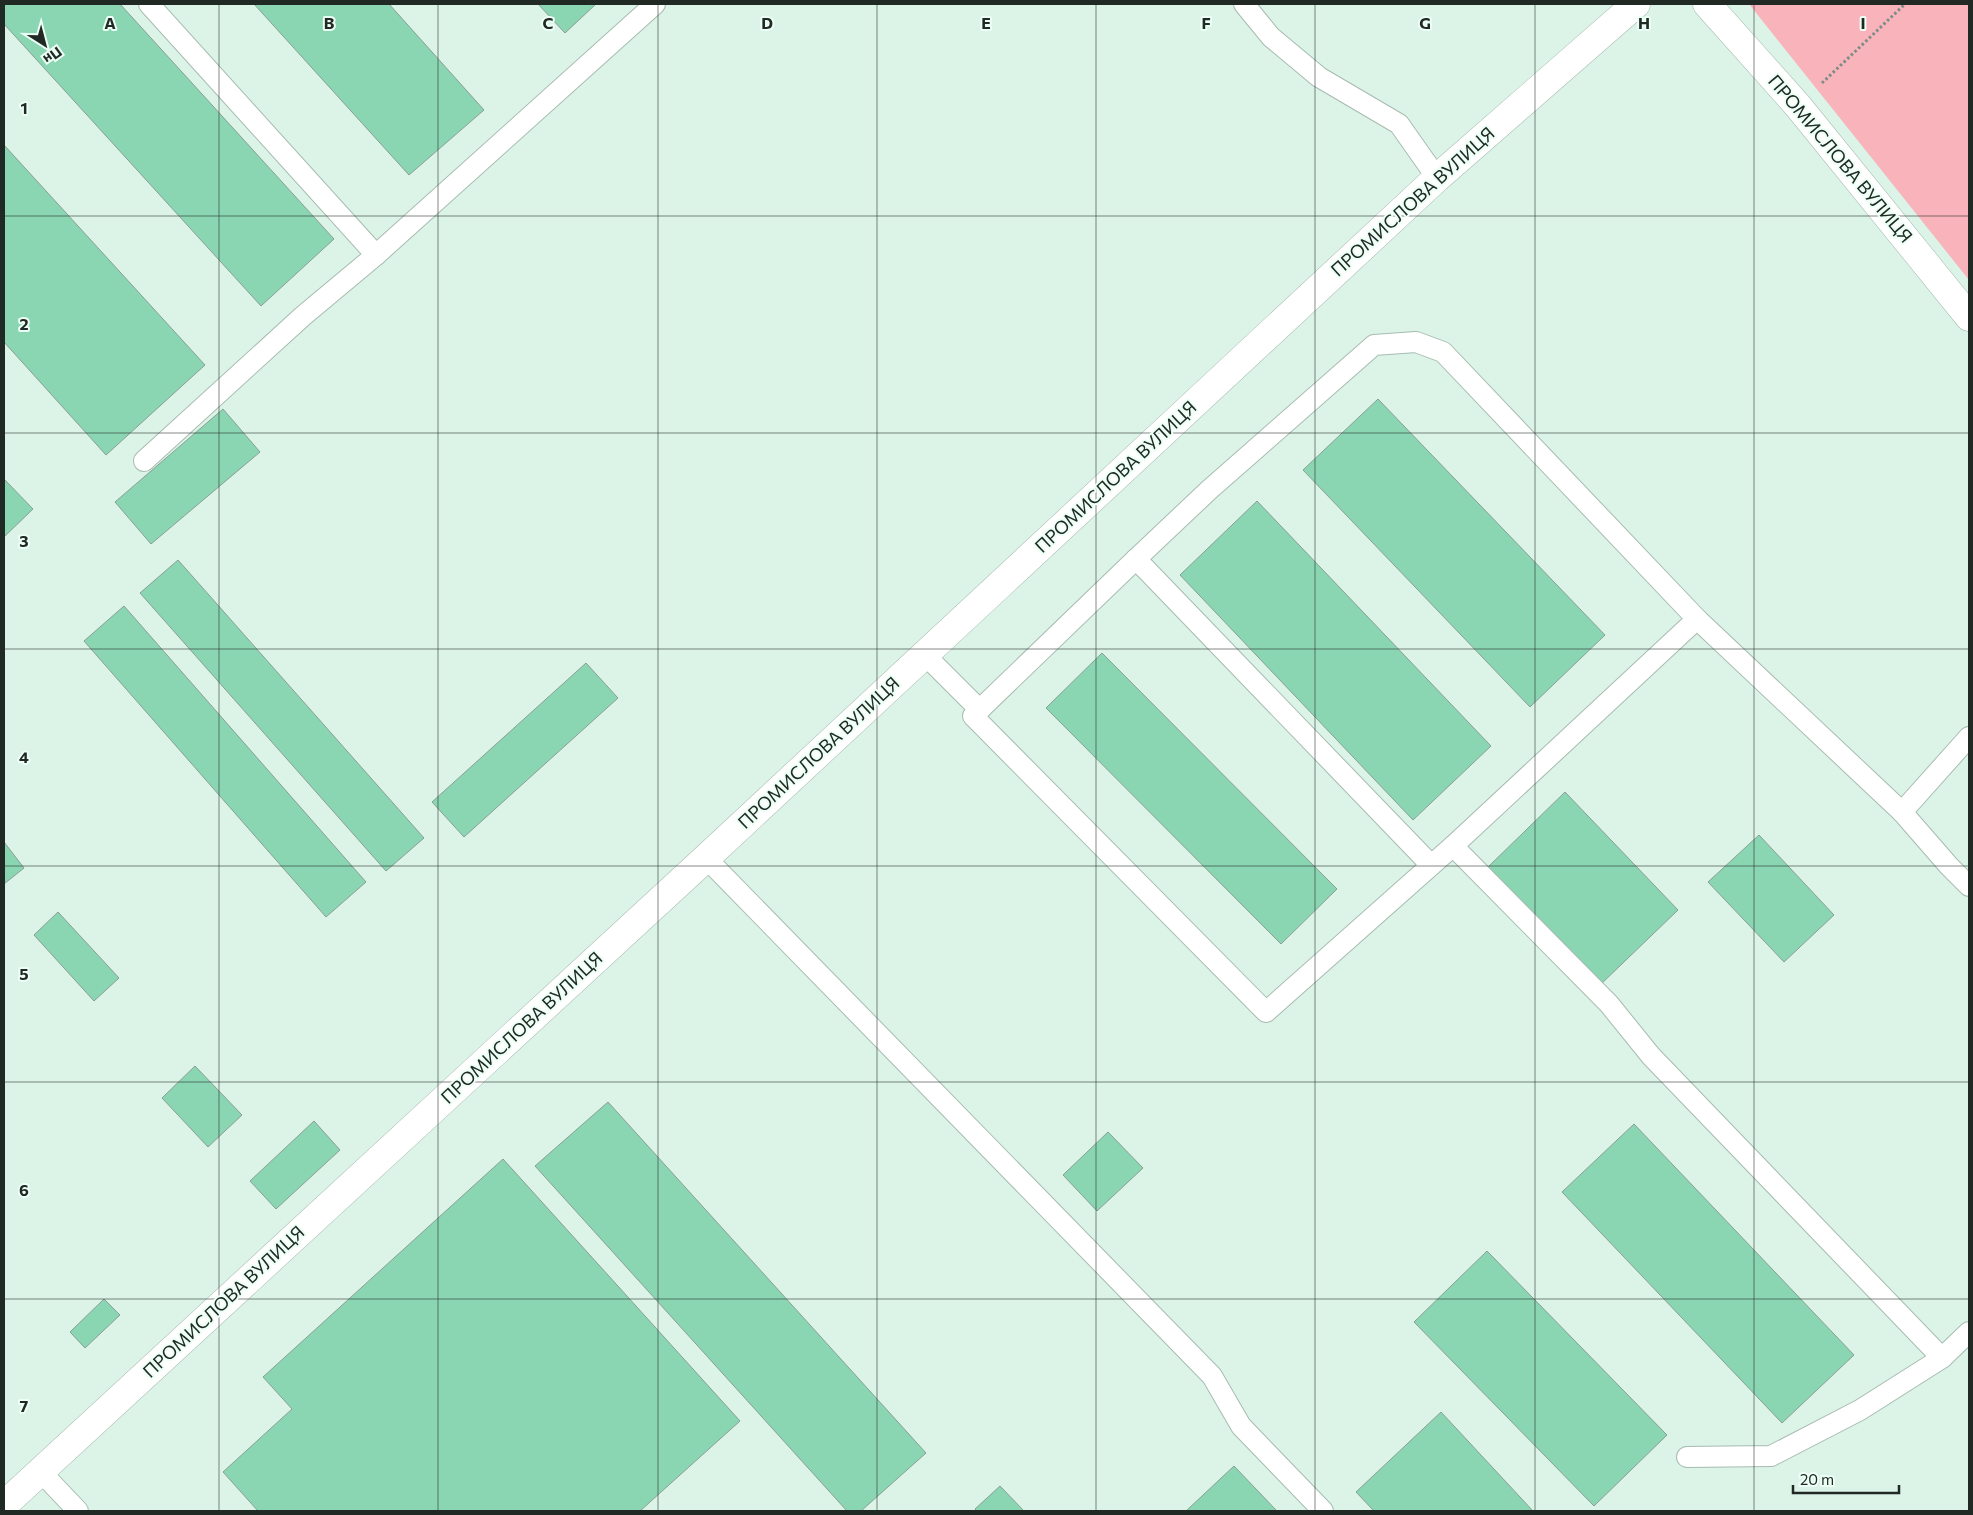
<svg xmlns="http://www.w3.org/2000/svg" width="1973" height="1515" font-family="Commissioner,sans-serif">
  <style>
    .green { fill: #f8b3bb }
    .building { fill: #8ad5b2; stroke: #8a9f95 }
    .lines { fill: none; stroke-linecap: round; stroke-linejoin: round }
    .lane-casing { stroke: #a7bcb1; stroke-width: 22 }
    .street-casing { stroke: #a7bcb1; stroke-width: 29 }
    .path { stroke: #7d8c84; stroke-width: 3; stroke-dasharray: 2.5 2.5; stroke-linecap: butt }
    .lane { stroke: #fff; stroke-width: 20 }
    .street { stroke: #fff; stroke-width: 28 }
    .grid { fill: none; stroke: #212925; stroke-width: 1; stroke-opacity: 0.55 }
    .labels { text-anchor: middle; stroke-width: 4; stroke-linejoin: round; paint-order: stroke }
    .street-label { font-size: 18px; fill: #212925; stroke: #ecfff5 }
    .grid-label { font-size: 16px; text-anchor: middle; font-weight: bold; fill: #212925; stroke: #ecfff5; stroke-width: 4; stroke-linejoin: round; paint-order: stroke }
  </style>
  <rect width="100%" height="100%" fill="#dcf3e7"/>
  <!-- green -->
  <polygon class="green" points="1749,4 1969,4 1969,280"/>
  <!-- building -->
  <g class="building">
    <polygon points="4,4 120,4 334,239 261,306 4,24"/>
    <polygon points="254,4 389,4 484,110 409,175"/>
    <polygon points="538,4 596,4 565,33"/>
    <polygon points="4,145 205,365 106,455 4,342"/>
    <polygon points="1378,399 1605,635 1530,707 1303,470"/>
    <polygon points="223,409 260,452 151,544 115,502"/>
    <polygon points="4,479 33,509 4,537"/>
    <polygon points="1257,501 1491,746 1413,820 1180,575"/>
    <polygon points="178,560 424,838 386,871 140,593"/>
    <polygon points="124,606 366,882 326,917 84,641"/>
    <polygon points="1102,653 1337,889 1281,944 1046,708"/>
    <polygon points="586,663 618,698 464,837 432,802"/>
    <polygon points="1565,792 1678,910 1599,986 1486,869"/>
    <polygon points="1759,835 1834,915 1784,962 1708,882"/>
    <polygon points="4,842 24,868 4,884"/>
    <polygon points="58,912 119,978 94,1001 34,935"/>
    <polygon points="195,1066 242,1115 208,1147 162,1098"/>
    <polygon points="608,1102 926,1453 861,1511 847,1511 535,1166"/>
    <polygon points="314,1121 340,1150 276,1209 250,1181"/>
    <polygon points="1634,1124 1854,1355 1782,1423 1562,1192"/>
    <polygon points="1108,1132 1143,1168 1097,1211 1063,1175"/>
    <polygon points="503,1159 740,1421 640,1511 258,1511 223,1472 292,1409 263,1377"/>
    <polygon points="1487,1251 1667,1435 1594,1506 1414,1322"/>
    <polygon points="104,1299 120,1315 85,1348 70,1332"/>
    <polygon points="1441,1412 1533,1511 1374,1511 1356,1492"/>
    <polygon points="1234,1466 1277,1511 1186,1511"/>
    <polygon points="1000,1486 1024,1511 977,1511 975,1509"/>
  </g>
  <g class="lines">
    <defs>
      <g id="lane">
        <polyline points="149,4 376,255"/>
        <polyline points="1244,4 1271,37 1319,77 1399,124 1437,178"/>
        <polyline points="144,461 303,316 376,255 655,4"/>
        <polyline points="1136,559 973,716 1266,1012 1453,846"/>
        <polyline points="925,655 980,710"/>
        <polyline points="1902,812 1969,737"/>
        <polyline points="706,858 1212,1376 1241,1426 1323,1511"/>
        <polyline points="1431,865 1136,559 1209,490 1374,345 1416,342 1443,352 1697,619"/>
        <polyline points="1969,886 1949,866 1902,812 1697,619 1453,846 1609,1004 1651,1056 1942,1358 1969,1332"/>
        <polyline points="1687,1457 1771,1456 1860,1410 1942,1358"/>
        <polyline points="40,1471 78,1511"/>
      </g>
      <g id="street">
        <polyline points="1707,4 1798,106 1969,317"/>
        <polyline points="4,1505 706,858 1437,178 1636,4"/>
      </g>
    </defs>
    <!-- lane casing -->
    <use href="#lane" class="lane-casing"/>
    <!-- street casing -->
    <use href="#street" class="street-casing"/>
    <!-- path -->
    <polyline class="path" points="1822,83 1905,4"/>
    <!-- lane -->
    <use href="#lane" class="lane"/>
    <!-- street -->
    <use href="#street" class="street"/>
  </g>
  <!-- grid -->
  <path class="grid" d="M219 4V1511M438 4V1511M658 4V1511M877 4V1511M1096 4V1511M1315 4V1511M1535 4V1511M1754 4V1511M4 216H1969M4 433H1969M4 649H1969M4 866H1969M4 1082H1969M4 1299H1969"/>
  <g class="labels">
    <!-- street labels -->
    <g class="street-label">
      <text transform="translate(1840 159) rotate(50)" y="6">ПРОМИСЛОВА ВУЛИЦЯ</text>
      <text transform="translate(1413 202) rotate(-42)" y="6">ПРОМИСЛОВА ВУЛИЦЯ</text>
      <text transform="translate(1116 477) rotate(-43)" y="6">ПРОМИСЛОВА ВУЛИЦЯ</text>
      <text transform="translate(819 753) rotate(-43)" y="6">ПРОМИСЛОВА ВУЛИЦЯ</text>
      <text transform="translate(522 1028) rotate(-43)" y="6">ПРОМИСЛОВА ВУЛИЦЯ</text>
      <text transform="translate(224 1302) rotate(-43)" y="6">ПРОМИСЛОВА ВУЛИЦЯ</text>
    </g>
  </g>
  <g class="grid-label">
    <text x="110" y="29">A</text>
    <text x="329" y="29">B</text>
    <text x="548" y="29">C</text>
    <text x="767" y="29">D</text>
    <text x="986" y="29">E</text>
    <text x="1206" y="29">F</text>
    <text x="1425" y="29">G</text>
    <text x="1644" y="29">H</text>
    <text x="1863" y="29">I</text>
    <text x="24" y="114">1</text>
    <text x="24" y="330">2</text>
    <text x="24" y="547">3</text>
    <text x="24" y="763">4</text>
    <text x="24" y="980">5</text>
    <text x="24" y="1196">6</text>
    <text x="24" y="1412">7</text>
  </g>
  <!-- border -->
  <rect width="1973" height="1515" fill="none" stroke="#212925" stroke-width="10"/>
  <!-- north arrow -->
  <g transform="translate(45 45) rotate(144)" stroke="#ecfff5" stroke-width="4" paint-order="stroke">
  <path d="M0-4L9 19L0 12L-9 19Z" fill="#212925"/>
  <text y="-8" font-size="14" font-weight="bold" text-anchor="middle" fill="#212925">Пн</text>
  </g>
  <!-- scale -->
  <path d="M1793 1485v8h106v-8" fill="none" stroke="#212925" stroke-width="2.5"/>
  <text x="1800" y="1485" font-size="15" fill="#212925" stroke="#ecfff5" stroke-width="4" paint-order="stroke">20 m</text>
</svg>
